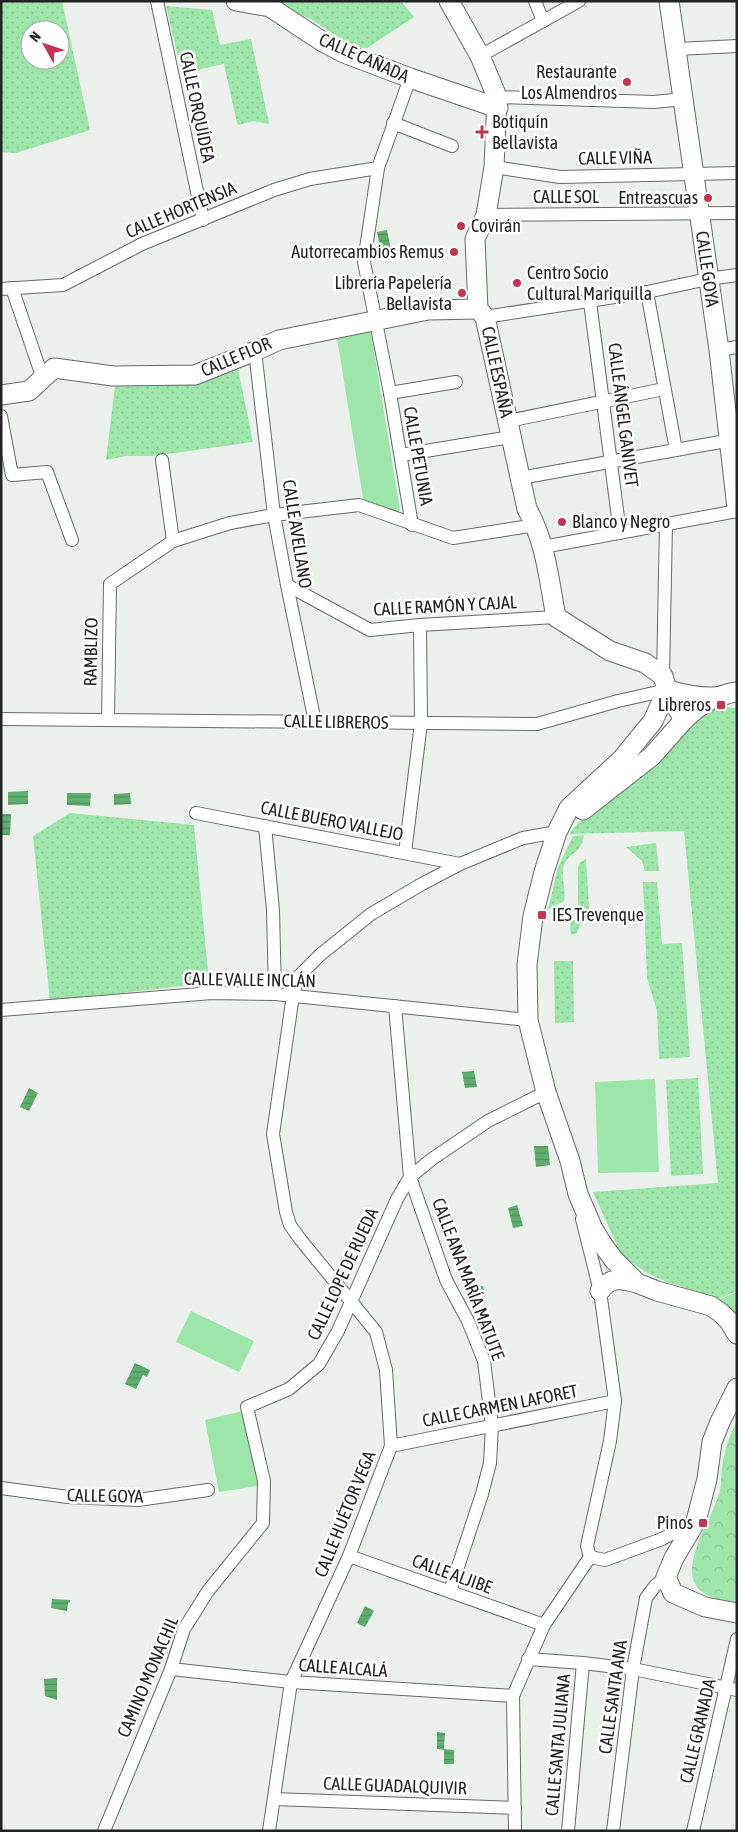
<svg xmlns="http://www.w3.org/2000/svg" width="738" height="1832" font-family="'Asap Condensed',sans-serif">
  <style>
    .grass { fill: url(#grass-dots); fill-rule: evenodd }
    .forest { fill: url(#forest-crowns) }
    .park { fill: #9de6ab }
    .water { fill: url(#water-rules) }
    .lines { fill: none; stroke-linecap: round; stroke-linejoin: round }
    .street-casing { stroke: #666b67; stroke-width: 14 }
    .secondary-casing { stroke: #666b67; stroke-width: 21 }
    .street { stroke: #fff; stroke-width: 12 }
    .secondary { stroke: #fff; stroke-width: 19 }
    .poi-dot { fill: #c33352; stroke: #fff; stroke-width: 2 }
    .labels { text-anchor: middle; stroke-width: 5; stroke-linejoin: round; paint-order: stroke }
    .street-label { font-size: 18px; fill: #222423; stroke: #fff }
    .poi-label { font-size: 18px; fill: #222423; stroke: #fff; text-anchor: end }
  </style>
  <defs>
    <pattern id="grass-dots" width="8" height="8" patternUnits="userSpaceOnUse" patternTransform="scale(1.25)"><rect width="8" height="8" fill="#9de6ab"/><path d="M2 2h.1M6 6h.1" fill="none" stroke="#87c593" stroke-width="1.8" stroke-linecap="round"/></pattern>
    <pattern id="forest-crowns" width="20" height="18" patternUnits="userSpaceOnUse" patternTransform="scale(1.25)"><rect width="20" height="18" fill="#9de6ab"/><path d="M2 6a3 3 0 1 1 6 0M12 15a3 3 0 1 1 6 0" fill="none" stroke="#87c593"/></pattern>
    <pattern id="water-rules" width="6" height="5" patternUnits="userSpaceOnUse" patternTransform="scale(1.25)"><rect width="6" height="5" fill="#5fae71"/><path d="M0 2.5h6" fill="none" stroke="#4e8d5c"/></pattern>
  </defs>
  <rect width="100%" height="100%" fill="#ebf0ec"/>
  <!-- grass -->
  <g class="grass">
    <path d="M1 1H62L90 130 16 153 1 152ZM30 30H60V60H30Z"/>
    <polygon points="270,1 401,1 414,17 361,52 311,19"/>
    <polygon points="166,6 212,10 220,45 251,39 269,124 253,121 239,125 237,123 224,64 182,73"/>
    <polygon points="237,364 253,442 153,456 126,456 106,460 115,386 139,384 144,386 221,373"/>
    <polygon points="708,706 737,708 737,1291 718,1299 667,1282 645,1272 621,1254 593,1192 718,1183 684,831 569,834 578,823 652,767"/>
    <polygon points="70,813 194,825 209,983 50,1001 33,836"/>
    <path d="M584 835C583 839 582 844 580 847 575 854 567 856 564 865 560 877 567 889 564 901L548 910 558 867 573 836Z"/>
    <polygon points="656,843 659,871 645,871 642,861 626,847"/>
    <polygon points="586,859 590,922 580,924 577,933 571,935 570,921 578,920 578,869 579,863"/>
    <polygon points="643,882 657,882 662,944 682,943 690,1057 659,1059 657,1011 647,978"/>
    <polygon points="554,961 573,961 574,1022 555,1023"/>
    <polygon points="698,1078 703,1174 671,1176 666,1080"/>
  </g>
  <!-- forest -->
  <path class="forest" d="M737 1420V1602C727 1600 716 1600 707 1595 670 1577 712 1520 719 1494 722 1486 721 1476 722 1468 724 1451 730 1435 737 1420Z"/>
  <!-- park -->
  <g class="park">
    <polygon points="370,326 400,510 397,515 366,502 363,498 336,332"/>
    <polygon points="655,1079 659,1172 598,1173 595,1082"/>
    <polygon points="737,1292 737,1317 718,1300"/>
    <polygon points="191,1311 254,1341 239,1372 176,1342"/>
    <polygon points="243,1411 258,1486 219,1492 205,1420"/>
  </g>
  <!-- water -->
  <g class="water">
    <polygon points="387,230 391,250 381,251 377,232"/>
    <polygon points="28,791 28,804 8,805 8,792"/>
    <polygon points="67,793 91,793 90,806 67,805"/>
    <polygon points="130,793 131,804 114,805 114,794"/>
    <polygon points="1,814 11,814 10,835 1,835"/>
    <polygon points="474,1071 477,1087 465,1088 462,1072"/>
    <polygon points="29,1088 38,1093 29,1111 20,1107"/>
    <polygon points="534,1146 548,1146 550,1165 536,1167"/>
    <polygon points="517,1205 523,1226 513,1228 508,1208"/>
    <polygon points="475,1278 478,1287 483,1286 486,1296 476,1298 469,1297 465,1281"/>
    <polygon points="135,1363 150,1370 147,1377 143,1375 136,1389 125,1384"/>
    <polygon points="52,1599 70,1600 70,1602 68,1603 67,1611 51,1608"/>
    <polygon points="365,1606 374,1611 365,1627 357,1623"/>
    <polygon points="57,1678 57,1700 45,1696 44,1679"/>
    <polygon points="437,1732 445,1733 444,1749 454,1750 454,1764 444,1764 444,1750 437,1749"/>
  </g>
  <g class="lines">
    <defs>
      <g id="street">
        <polyline points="157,1 203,220"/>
        <polyline points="535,1 543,21"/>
        <polyline points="677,49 737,46"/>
        <polyline points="480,56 579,1"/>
        <polyline points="410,78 378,168 364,262 390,393 412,525"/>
        <polyline points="497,97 654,102 684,99"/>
        <polyline points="393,123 452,146"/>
        <polyline points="494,167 560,177 737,173"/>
        <polyline points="486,215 737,213"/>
        <polyline points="12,288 43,379"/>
        <polyline points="1,289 63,285 142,244 274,190 310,179 378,168"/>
        <polyline points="647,292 676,450"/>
        <polyline points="590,302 620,533"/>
        <polyline points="485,317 647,292 708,279 737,275"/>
        <polyline points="719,350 737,347"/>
        <polyline points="255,351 274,515 287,585 315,722"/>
        <polyline points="390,393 456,382"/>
        <polyline points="1,416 12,475 47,472 72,540"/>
        <polyline points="508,421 664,389"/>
        <polyline points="401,455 511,437"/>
        <polyline points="162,460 173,541"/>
        <polyline points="520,478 737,439"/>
        <polyline points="543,547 737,511"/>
        <polyline points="287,585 370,630 420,625 556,617"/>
        <polyline points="663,676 666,524"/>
        <polyline points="1,719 537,724 618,701 667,690"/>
        <polyline points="108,720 110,584 173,541 230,523 274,515 359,505 453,538 536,525"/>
        <polyline points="196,813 460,864"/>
        <polyline points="265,826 273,910 275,994"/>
        <polyline points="405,853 421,723 420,625"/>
        <polyline points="395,1006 410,1177 446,1280 468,1321 484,1361 492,1426 490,1463 482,1494 450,1591"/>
        <polyline points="1,1010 212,993 275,994 528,1020"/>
        <polyline points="582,1219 600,1291 615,1401 610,1441 587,1546 590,1557"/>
        <polyline points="391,1446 615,1401"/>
        <polyline points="1,1488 68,1497 138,1500 208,1490"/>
        <polyline points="349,1556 544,1625"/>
        <polyline points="590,1557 605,1560 662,1539 694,1522"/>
        <polyline points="528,1659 583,1663 633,1669 737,1690"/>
        <polyline points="171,1669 291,1682 513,1696"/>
        <polyline points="274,1799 515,1808"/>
        <polyline points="104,1831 171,1669 184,1629 208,1591 263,1523 264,1481 247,1407 289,1389 319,1364 338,1331 397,1199 410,1177 432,1159 488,1121 546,1092"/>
        <polyline points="269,1831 291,1682 349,1556 391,1446 386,1370 376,1332 300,1239 290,1225 286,1212 273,1134 293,995 298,977 320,955 371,914 422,884 460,864 523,838 557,832"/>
        <polyline points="515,1831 513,1696 544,1625 590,1557"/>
        <polyline points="568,1831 583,1663"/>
        <polyline points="613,1831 633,1669 646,1598 655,1586 666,1577"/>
        <polyline points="693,1831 737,1639"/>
      </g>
      <g id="secondary">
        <polyline points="236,1 270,7 323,42 344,53 410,78 498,108"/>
        <path d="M449 1 480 56 497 97 494 167 486 215 475 239 478 309 485 317 527 509C546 542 549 581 556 617L610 651 645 663 663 676 667 690 684 720"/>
        <polyline points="669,1 719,350 737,508"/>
        <polyline points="1,395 29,391 54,368 113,376 195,375 255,351 279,340 428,310 478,309"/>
        <polyline points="667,690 653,721 622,759 569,808 557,832 544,872 533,916 527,965 528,1020 546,1092 570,1161 578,1194 593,1229 603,1245 614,1260 637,1283 657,1291 711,1306 721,1313 729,1321 737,1334"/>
        <path d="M667 690C682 694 698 698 714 697 722 697 729 692 737 692"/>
        <polyline points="583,810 652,756 684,720 696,709 715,697"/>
        <path d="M600 1291C610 1276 622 1279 637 1283"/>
        <polyline points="737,1388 720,1422 712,1442 707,1479 696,1521 674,1558 666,1577 673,1593 705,1607 737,1613"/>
      </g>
    </defs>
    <!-- street casing -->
    <use href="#street" class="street-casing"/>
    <!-- secondary casing -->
    <use href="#secondary" class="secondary-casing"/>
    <!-- street -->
    <use href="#street" class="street"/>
    <!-- secondary -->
    <use href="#secondary" class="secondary"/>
  </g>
  <!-- markers -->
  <g class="poi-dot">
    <circle cx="627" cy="82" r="5"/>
    <path d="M479.5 124.5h5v5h5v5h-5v5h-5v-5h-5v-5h5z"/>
    <circle cx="708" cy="198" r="5"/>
    <circle cx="461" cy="226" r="5"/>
    <circle cx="454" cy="252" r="5"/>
    <circle cx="517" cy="283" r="5"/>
    <circle cx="462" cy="293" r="5"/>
    <circle cx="562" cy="522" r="5"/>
    <rect x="716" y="700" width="10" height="10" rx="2.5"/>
    <rect x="537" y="910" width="10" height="10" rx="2.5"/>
    <rect x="698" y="1518" width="10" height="10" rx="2.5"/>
  </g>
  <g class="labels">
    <!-- street labels -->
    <g class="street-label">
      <text transform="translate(364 58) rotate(24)" y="6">CALLE CAÑADA</text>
      <text transform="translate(197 107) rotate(78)" y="6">CALLE ORQUÍDEA</text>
      <text transform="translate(615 158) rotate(-1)" y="6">CALLE VIÑA</text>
      <text x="566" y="203">CALLE SOL</text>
      <text transform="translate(181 210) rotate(-23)" y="6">CALLE HORTENSIA</text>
      <text transform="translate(707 269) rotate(82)" y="6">CALLE GOYA</text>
      <text transform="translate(236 357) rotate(-23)" y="6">CALLE FLOR</text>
      <text transform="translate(497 372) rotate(78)" y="6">CALLE ESPAÑA</text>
      <text transform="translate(623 415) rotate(83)" y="6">CALLE ÁNGEL GANIVET</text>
      <text transform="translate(418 456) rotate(80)" y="6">CALLE PETUNIA</text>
      <text transform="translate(297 534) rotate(81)" y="6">CALLE AVELLANO</text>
      <text transform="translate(445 606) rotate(-3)" y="6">CALLE RAMÓN Y CAJAL</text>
      <text transform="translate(91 652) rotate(-89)" y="6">RAMBLIZO</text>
      <text transform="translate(336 722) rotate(1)" y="6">CALLE LIBREROS</text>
      <text transform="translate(332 821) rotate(11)" y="6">CALLE BUERO VALLEJO</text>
      <text transform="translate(250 980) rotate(1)" y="6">CALLE VALLE INCLÁN</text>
      <text transform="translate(343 1274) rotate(-65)" y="6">CALLE LOPE DE RUEDA</text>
      <text transform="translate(468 1279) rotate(69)" y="6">CALLE ANA MARÍA MATUTE</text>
      <text transform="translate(500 1406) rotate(-11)" y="6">CALLE CARMEN LAFORET</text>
      <text transform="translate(105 1496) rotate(1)" y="6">CALLE GOYA</text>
      <text transform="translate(345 1514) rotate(-68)" y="6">CALLE HUÉTOR VEGA</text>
      <text transform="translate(452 1574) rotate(20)" y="6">CALLE ALJIBE</text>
      <text transform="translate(343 1668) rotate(4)" y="6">CALLE ALCALÁ</text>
      <text transform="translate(148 1677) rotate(-67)" y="6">CAMINO MONACHIL</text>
      <text transform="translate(613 1697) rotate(-82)" y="6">CALLE SANTA ANA</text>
      <text transform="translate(698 1731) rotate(-77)" y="6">CALLE GRANADA</text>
      <text transform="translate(558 1745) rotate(-85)" y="6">CALLE SANTA JULIANA</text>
      <text transform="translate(395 1786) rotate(2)" y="6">CALLE GUADALQUIVIR</text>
    </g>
    <!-- poi labels -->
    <g class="poi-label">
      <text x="617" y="78">Restaurante<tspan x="617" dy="21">Los Almendros</tspan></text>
      <text x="492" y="128" text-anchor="start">Botiquín<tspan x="492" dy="21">Bellavista</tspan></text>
      <text x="698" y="204">Entreascuas</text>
      <text x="471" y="232" text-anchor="start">Covirán</text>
      <text x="444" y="258">Autorrecambios Remus</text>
      <text x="527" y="279" text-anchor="start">Centro Socio<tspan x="527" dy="21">Cultural Mariquilla</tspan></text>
      <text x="452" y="289">Librería Papelería<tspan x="452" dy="21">Bellavista</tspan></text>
      <text x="572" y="528" text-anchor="start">Blanco y Negro</text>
      <text x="711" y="711">Libreros</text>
      <text x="552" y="921" text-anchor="start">IES Trevenque</text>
      <text x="693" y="1529">Pinos</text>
    </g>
  </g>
  <!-- border -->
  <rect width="738" height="1832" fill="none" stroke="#222423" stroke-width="5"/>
  <!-- north arrow -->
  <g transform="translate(45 45) rotate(310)"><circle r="24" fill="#ffffff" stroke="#a7a7a7"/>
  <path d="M0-4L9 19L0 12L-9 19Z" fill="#c33352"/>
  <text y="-8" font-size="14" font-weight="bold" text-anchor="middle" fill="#222423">N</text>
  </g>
</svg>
